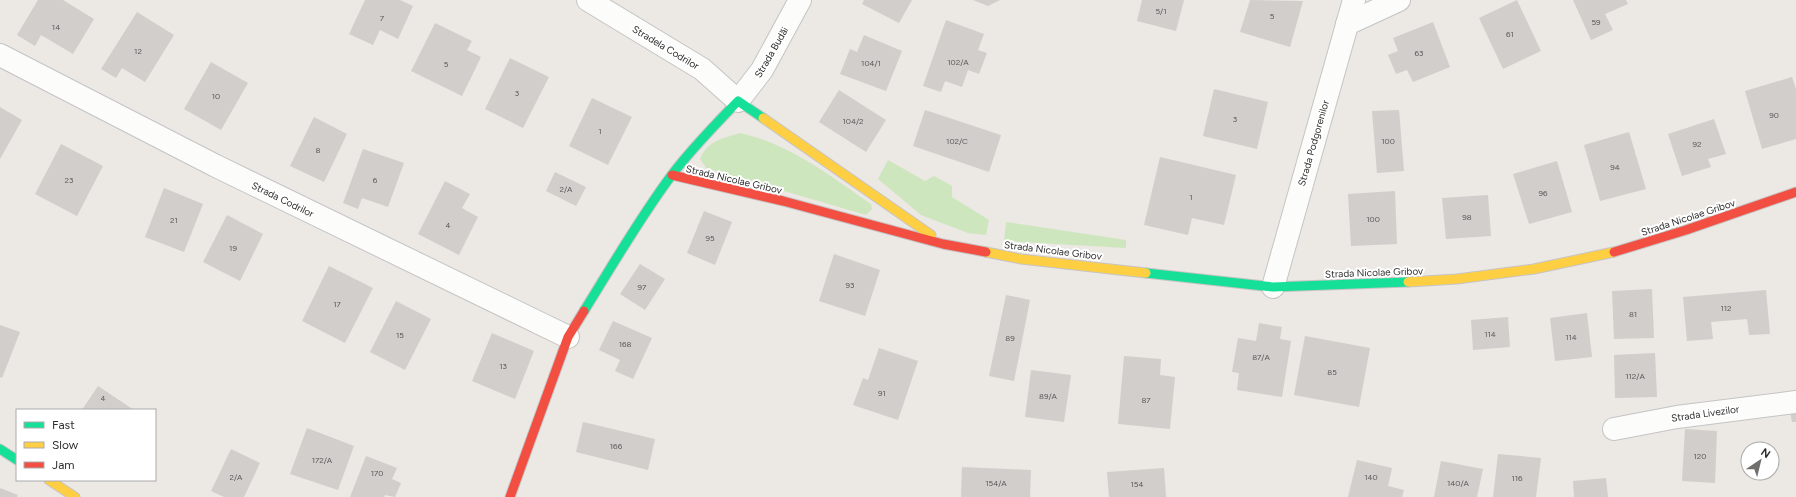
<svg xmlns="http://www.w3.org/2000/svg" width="1796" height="497" font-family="Figtree,sans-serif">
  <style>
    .green { fill: #cee6be }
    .building { fill: #d1cecb }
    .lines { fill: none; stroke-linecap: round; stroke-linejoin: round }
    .street-casing { stroke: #c5c4c5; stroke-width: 24 }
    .fast-casing { stroke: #c5c4c5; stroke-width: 11 }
    .slow-casing { stroke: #c5c4c5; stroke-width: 11 }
    .jam-casing { stroke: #c5c4c5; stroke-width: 11 }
    .street { stroke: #fcfcfb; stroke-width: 22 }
    .fast { stroke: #16e098; stroke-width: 9 }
    .slow { stroke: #ffcf43; stroke-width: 9 }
    .jam { stroke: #f24e42; stroke-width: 9 }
    .labels { text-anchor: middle; stroke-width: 4; stroke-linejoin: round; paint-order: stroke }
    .number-label { font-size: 8px; fill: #585857 }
    .street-label { font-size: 10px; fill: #2e2e2e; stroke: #fff }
  </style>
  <rect width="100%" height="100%" fill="#ece8e4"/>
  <!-- green -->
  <g class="green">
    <path d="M740 133C790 144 830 176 871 204L872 209 866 215 706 168 700 159C708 140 722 139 740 133Z"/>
    <polygon points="888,160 925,181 934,176 952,186 952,197 989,220 986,235 968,233 921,215 878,179"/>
    <polygon points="1006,222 1126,240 1126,248 1004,241"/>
  </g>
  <!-- building -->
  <g class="building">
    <polygon points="38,0 63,0 94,19 73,54 41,35 35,46 17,35"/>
    <polygon points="365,0 400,0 413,6 398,39 380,30 373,45 349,34"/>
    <polygon points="864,0 912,0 899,23 862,4"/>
    <polygon points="973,0 1000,0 988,6"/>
    <polygon points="1142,0 1184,0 1176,31 1137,21"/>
    <polygon points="1250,0 1303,1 1290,47 1240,32"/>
    <polygon points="1517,0 1541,51 1503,69 1479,18"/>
    <polygon points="1573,0 1626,0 1628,4 1605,14 1613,30 1591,40"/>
    <polygon points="137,12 174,35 145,82 122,68 116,78 101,69"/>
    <polygon points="946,20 984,34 978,50 987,53 979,74 968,70 962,87 945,81 941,92 923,86"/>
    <polygon points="1433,22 1450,67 1413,82 1407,70 1396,74 1388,55 1398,51 1393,38"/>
    <polygon points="435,23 472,41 467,50 481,57 462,96 411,71"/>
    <polygon points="864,35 902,51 886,91 840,74 850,49 857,52"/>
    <polygon points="510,58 549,77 523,128 485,109"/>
    <polygon points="211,62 248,83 221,130 184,109"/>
    <polygon points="1792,77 1796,89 1796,139 1762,149 1745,91"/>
    <polygon points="1214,89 1268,102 1257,149 1203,136"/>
    <polygon points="839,90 886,120 866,152 819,122"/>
    <polygon points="592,98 632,117 608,165 569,146"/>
    <polygon points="0,107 22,120 0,159"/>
    <polygon points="925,110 1001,135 989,172 913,146"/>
    <polygon points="1399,110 1404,171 1377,173 1372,111"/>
    <polygon points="314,117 347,134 324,182 290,166"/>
    <polygon points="1714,119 1726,154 1708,159 1711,167 1682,176 1668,134"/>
    <polygon points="1629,132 1646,189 1600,201 1584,145"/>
    <polygon points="61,144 103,166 77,216 35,194"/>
    <polygon points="363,149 404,163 388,207 362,198 358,209 343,203"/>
    <polygon points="1160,157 1236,175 1224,225 1192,218 1188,235 1144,225"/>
    <polygon points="1557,161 1572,212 1529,224 1513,174"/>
    <polygon points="555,172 586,187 576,206 546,191"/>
    <polygon points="445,181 470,194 462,208 478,217 459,255 418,234"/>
    <polygon points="164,188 203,204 184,252 145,237"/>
    <polygon points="1395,191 1397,244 1351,246 1348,194"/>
    <polygon points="1488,195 1491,236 1446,239 1442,198"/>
    <polygon points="704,211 732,222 715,265 687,253"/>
    <polygon points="227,215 263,234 240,281 203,262"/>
    <polygon points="834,254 880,270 865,316 819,301"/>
    <polygon points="640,264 665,279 645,310 620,294"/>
    <polygon points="329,266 373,288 345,343 302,321"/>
    <polygon points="1652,289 1654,338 1614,339 1612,291"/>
    <polygon points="1766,290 1770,334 1749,335 1747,319 1711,322 1713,339 1687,341 1683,297"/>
    <polygon points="1006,295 1030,300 1014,381 989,376"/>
    <polygon points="396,301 431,319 405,370 370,352"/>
    <polygon points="1587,313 1592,357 1555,361 1550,318"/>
    <polygon points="1508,317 1510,347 1473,350 1471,320"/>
    <polygon points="613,321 652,338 633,379 615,371 620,360 599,350"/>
    <polygon points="1259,323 1282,327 1280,339 1291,341 1282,397 1237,390 1239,373 1232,372 1238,338 1256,341"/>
    <polygon points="0,325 20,332 2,378 0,377"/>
    <polygon points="492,333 534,351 515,399 472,381"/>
    <polygon points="1305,336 1370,348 1359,407 1294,395"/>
    <polygon points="879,348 918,361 898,420 853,405 863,378 868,380"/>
    <polygon points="1655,353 1657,397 1615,398 1614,355"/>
    <polygon points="1124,356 1161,359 1160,375 1175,377 1170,429 1118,424"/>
    <polygon points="1031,370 1071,375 1064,422 1025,417"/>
    <polygon points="98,386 134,410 82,410"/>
    <polygon points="1796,410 1796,422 1792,422 1790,411"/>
    <polygon points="583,422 655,439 648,470 576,452"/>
    <polygon points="307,428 354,446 338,490 290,474"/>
    <polygon points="1685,429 1717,431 1715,483 1682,481"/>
    <polygon points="231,449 260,463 244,497 224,497 211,491"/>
    <polygon points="1498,454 1541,458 1536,497 1493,497"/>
    <polygon points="366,456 397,468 392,479 401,483 395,497 385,495 384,497 350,497"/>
    <polygon points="1357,460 1392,468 1388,486 1404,490 1402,497 1348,497"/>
    <polygon points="1441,461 1483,469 1477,497 1434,497"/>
    <polygon points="962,467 1031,470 1030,497 961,497"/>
    <polygon points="1164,468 1166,497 1109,497 1107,472"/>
    <polygon points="1606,478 1608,497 1574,497 1573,481"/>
    <polygon points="0,488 18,495 17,497 0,497"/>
  </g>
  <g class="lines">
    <defs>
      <g id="street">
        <polyline points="588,0 702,69 738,101 762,70 800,0"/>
        <polyline points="1347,24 1399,0"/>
        <polyline points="0,55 216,166 568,337"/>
        <polyline points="1273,287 1354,0"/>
        <polyline points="1614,429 1677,417 1796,402"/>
      </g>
      <g id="fast">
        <polyline points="1146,273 1273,287 1408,282"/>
        <path d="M584 311C612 266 639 219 671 176 691 149 715 125 738 101L763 118"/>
        <polyline points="0,449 17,460"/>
      </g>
      <g id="slow">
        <polyline points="763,118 931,235"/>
        <polyline points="986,252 1021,259 1146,273"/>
        <polyline points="1408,282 1457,279 1534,269 1614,252"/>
        <polyline points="49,480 75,497"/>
      </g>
      <g id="jam">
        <polyline points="672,175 783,201 943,244 986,252"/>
        <polyline points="1614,252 1686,230 1796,192"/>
        <polyline points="510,497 568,337 584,311"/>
      </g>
    </defs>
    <!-- street casing -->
    <use href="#street" class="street-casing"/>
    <!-- fast casing -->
    <use href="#fast" class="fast-casing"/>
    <!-- slow casing -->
    <use href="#slow" class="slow-casing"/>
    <!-- jam casing -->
    <use href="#jam" class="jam-casing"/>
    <!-- street -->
    <use href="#street" class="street"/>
    <!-- fast -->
    <use href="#fast" class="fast"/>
    <!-- slow -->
    <use href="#slow" class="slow"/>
    <!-- jam -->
    <use href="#jam" class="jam"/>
  </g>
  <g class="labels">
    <!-- number labels -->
    <g class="number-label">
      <text x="1161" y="14">5/1</text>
      <text x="1272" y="19">5</text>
      <text x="382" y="21">7</text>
      <text x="1596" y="25">59</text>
      <text x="56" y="30">14</text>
      <text x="1510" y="37">61</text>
      <text x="138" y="54">12</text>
      <text x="1419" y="56">63</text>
      <text x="958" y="65">102/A</text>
      <text x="871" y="66">104/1</text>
      <text x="446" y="67">5</text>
      <text x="517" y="96">3</text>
      <text x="216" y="99">10</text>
      <text x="1774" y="118">90</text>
      <text x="1235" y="122">3</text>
      <text x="853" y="124">104/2</text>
      <text x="600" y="134">1</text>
      <text x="957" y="144">102/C</text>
      <text x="1388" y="144">100</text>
      <text x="1697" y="147">92</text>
      <text x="318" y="153">8</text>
      <text x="1615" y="170">94</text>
      <text x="69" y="183">23</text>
      <text x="375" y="183">6</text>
      <text x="566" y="192">2/A</text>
      <text x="1543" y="196">96</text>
      <text x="1191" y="200">1</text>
      <text x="1467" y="220">98</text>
      <text x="1373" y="222">100</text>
      <text x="174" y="223">21</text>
      <text x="448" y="228">4</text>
      <text x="710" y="241">95</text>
      <text x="233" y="251">19</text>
      <text x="850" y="288">93</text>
      <text x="642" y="290">97</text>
      <text x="337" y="307">17</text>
      <text x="1726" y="311">112</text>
      <text x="1633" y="317">81</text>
      <text x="1490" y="337">114</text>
      <text x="400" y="338">15</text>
      <text x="1571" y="340">114</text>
      <text x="1010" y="341">89</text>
      <text x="625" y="347">168</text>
      <text x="1261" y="360">87/A</text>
      <text x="503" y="369">13</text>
      <text x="1332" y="375">85</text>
      <text x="1635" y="379">112/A</text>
      <text x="882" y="396">91</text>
      <text x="1048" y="399">89/A</text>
      <text x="103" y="401">4</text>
      <text x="1146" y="403">87</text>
      <text x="616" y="449">166</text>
      <text x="1700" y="459">120</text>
      <text x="322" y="463">172/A</text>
      <text x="377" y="476">170</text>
      <text x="236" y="480">2/A</text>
      <text x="1371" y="480">140</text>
      <text x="1517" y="481">116</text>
      <text x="996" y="486">154/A</text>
      <text x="1458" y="486">140/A</text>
      <text x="1137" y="487">154</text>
    </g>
    <!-- street labels -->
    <g class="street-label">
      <text transform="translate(666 47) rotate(31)" y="4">Stradela Codrilor</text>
      <text transform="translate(771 52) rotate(-60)" y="4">Strada Budăi</text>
      <text transform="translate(1313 143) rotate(-74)" y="4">Strada Podgorenilor</text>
      <text transform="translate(734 179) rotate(13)" y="4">Strada Nicolae Gribov</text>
      <text transform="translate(283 199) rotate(26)" y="4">Strada Codrilor</text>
      <text transform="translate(1688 217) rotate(-18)" y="4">Strada Nicolae Gribov</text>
      <text transform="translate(1053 250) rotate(7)" y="4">Strada Nicolae Gribov</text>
      <text transform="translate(1374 272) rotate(-2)" y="4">Strada Nicolae Gribov</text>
      <text transform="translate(1705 413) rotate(-8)" y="4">Strada Livezilor</text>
    </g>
  </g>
  <!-- legend -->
  <rect x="16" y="409" width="140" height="72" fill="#ffffff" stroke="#ababab"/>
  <rect x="24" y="422" width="20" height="6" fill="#16e098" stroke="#ababab"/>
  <text x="52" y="429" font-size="12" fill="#2e2e2e">Fast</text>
  <rect x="24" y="442" width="20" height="6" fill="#ffcf43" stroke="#ababab"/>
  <text x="52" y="449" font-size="12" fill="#2e2e2e">Slow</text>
  <rect x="24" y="462" width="20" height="6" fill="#f24e42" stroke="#ababab"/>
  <text x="52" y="469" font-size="12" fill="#2e2e2e">Jam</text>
  <!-- north arrow -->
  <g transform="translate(1760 461) rotate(35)"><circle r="19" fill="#ffffff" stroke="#ababab"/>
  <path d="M0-3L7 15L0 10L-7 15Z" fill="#706f6e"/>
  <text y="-6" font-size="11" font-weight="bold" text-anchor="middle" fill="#2e2e2e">N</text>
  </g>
</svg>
